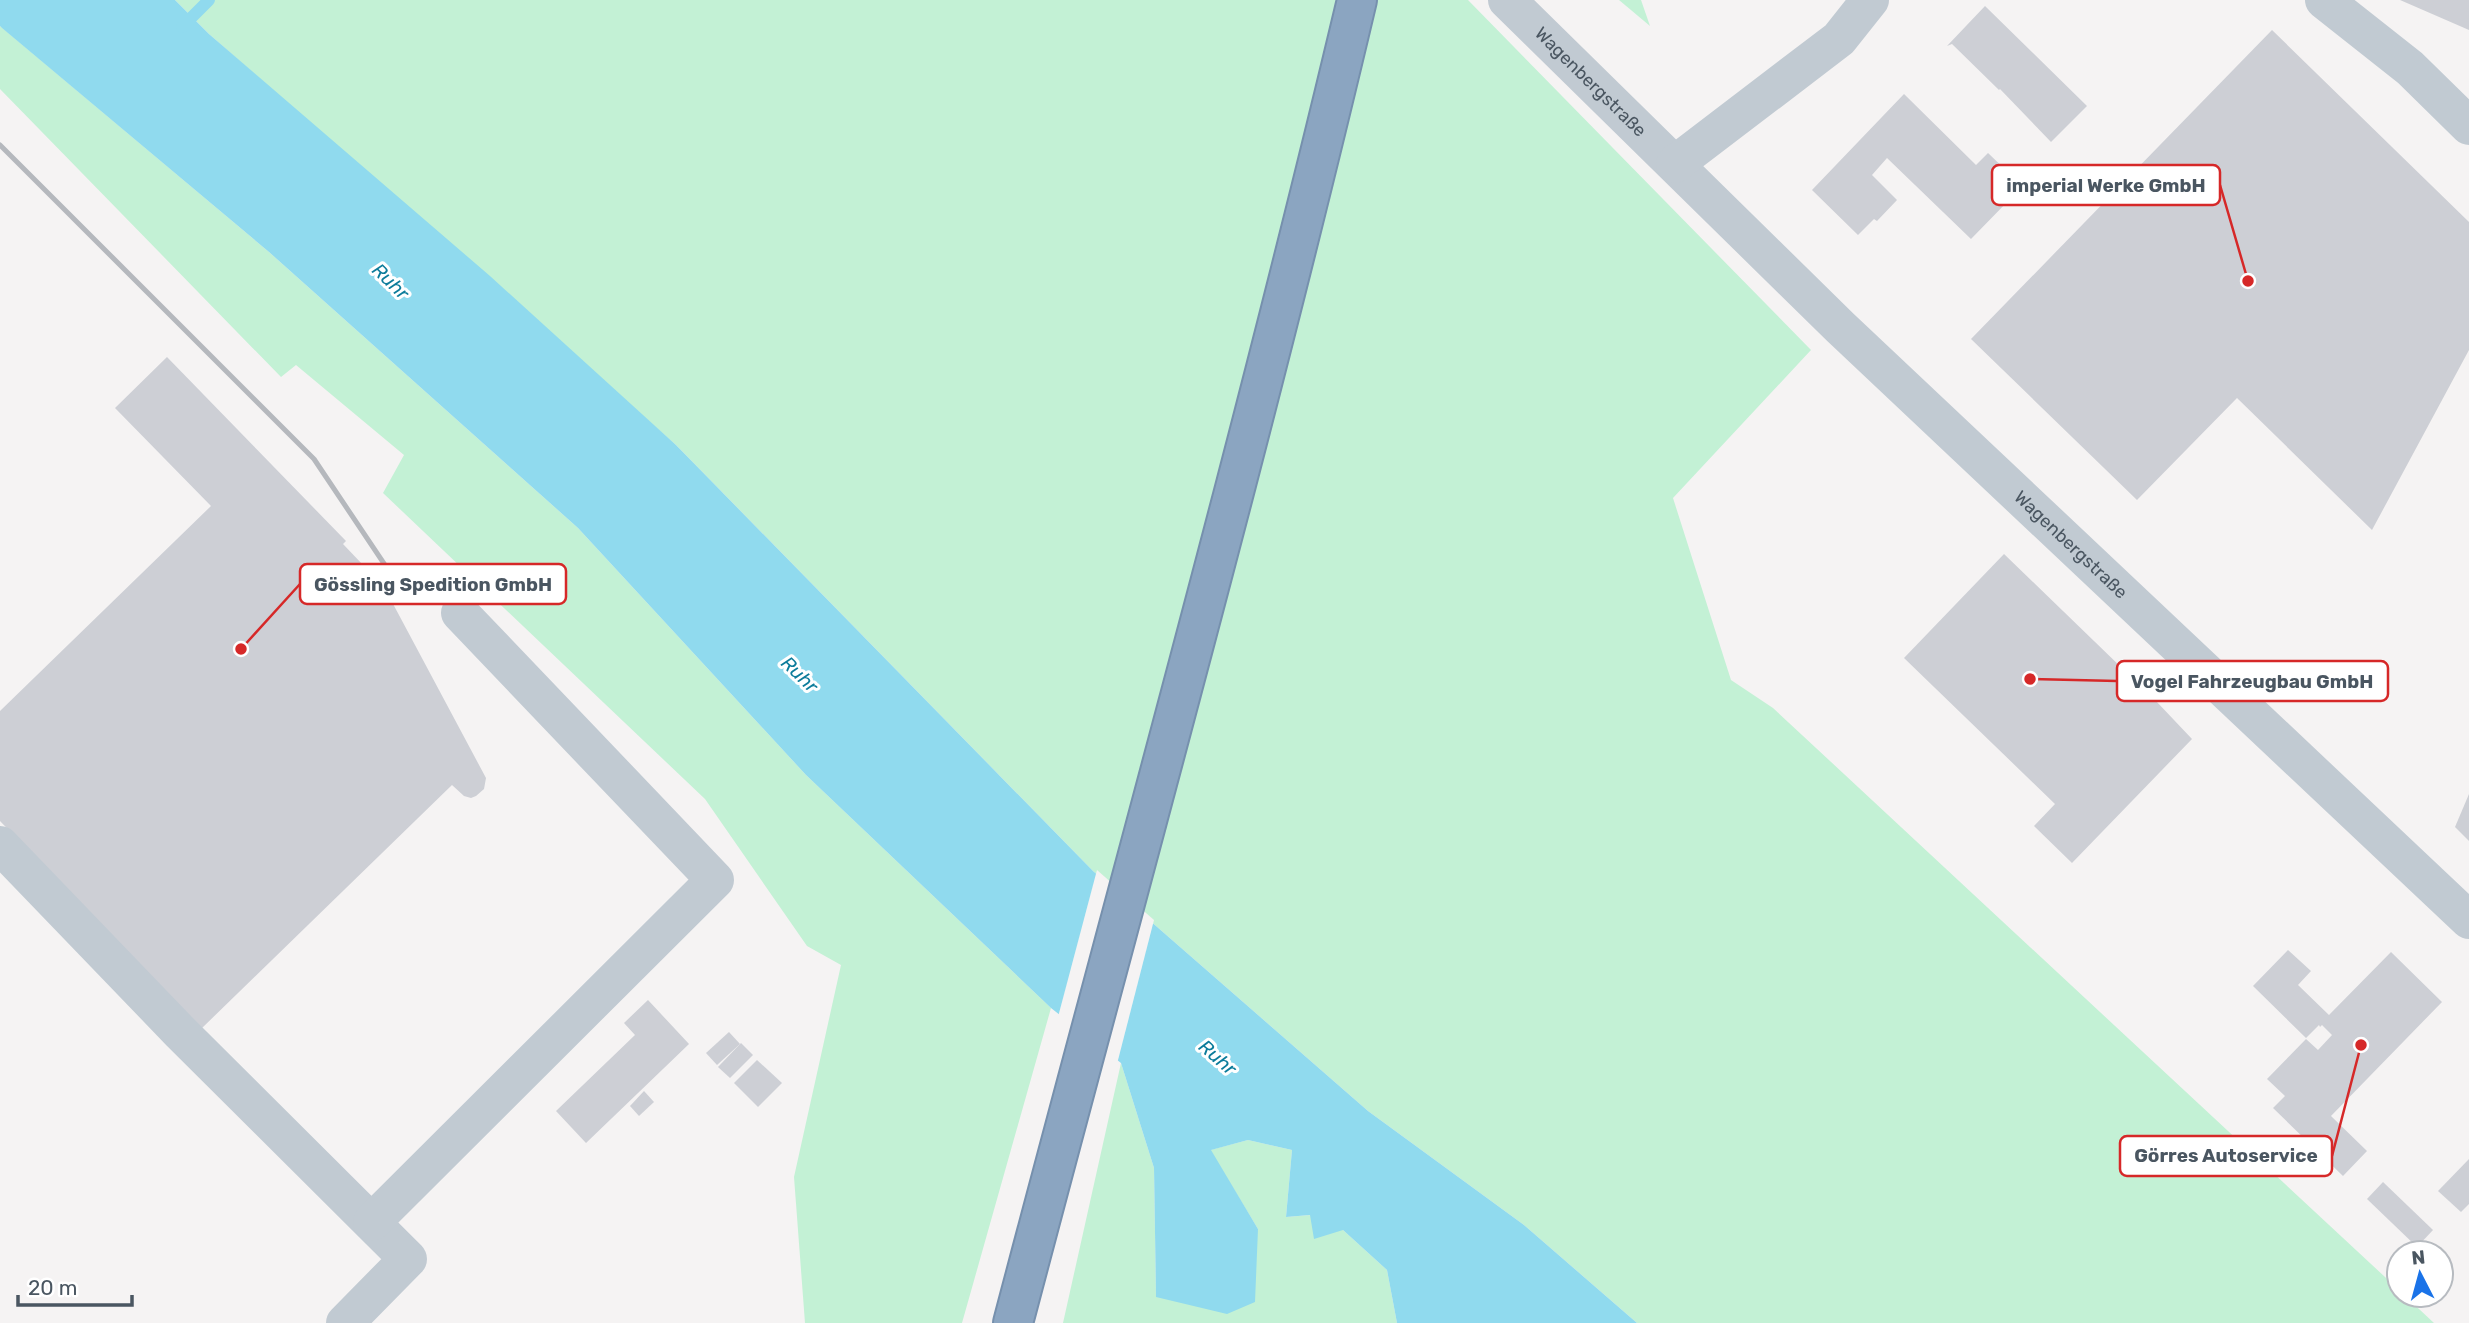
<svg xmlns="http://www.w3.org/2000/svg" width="2469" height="1323" font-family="Rubik,sans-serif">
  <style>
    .green { fill: #c3f1d5 }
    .water { fill: #90daee }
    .pier { fill: #f5f3f3 }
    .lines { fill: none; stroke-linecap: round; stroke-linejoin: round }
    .stream { stroke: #90daee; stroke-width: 12 }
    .building { fill: #cdcfd5 }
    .highway-casing { stroke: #7690ad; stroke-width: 42 }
    .minor { stroke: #c1cad2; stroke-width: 38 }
    .highway { stroke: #8ba5c1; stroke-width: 38 }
    .rail { stroke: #b5b8bd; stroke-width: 5 }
    .labels { text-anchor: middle; stroke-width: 6; stroke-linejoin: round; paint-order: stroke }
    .street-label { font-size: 18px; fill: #4a5661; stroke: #fff }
    .water-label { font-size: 19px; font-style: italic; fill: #0c7c9b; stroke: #fff }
    .leader { fill: none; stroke: #d62828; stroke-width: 2.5 }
    .callout-dot { fill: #d62828; stroke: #fff; stroke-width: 2.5 }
    .callout { fill: #fff; stroke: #d62828; stroke-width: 2.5 }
    .callout-label { font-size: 19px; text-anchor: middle; font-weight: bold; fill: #4a5661 }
  </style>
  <rect width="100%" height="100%" fill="#f5f3f3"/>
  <!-- green -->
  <g class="green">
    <polygon points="175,0 1468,0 1811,350 1673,498 1731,680 1773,708 2399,1290 2399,1295 2404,1295 2434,1323 1637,1323 1524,1225 1368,1111 1093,871 676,445 209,34"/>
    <polygon points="1619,0 1641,0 1650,26"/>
    <polygon points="0,26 269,252 578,528 806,775 1051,1008 962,1323 805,1323 794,1177 841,965 807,946 705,799 383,493 404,455 296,365 281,377 0,89"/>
    <polygon points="1121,1063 1154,1168 1156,1297 1258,1229 1210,1150 1248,1140 1292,1150 1286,1217 1311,1215 1343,1230 1387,1270 1397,1323 1063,1323"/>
  </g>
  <!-- water -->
  <polygon class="water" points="0,0 175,0 209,34 490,276 676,445 1093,871 1368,1111 1524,1225 1637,1323 1397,1323 1387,1270 1343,1230 1314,1239 1310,1215 1286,1217 1292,1150 1248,1140 1211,1150 1258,1229 1255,1302 1227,1314 1156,1297 1154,1168 1121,1063 1051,1008 806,775 578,528 269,252 2,28 0,26"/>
  <!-- pier -->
  <polygon class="pier" points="1097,870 1154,920 1117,1064 1058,1017"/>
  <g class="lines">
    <!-- stream -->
    <polyline class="stream" points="182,27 209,0"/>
  </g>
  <!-- building -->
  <g class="building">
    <polygon points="2400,0 2469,0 2469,30"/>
    <polygon points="1985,6 2087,106 2051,142 2000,89 1999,90 1952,44 1947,46"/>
    <polygon points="2272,30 2469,222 2469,350 2372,530 2237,398 2137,500 1971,339"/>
    <polygon points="1904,94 1976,165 1988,153 2015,179 2004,191 2011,198 1971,239 1887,158 1872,175 1897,200 1877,221 1874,219 1858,235 1812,190"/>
    <polygon points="167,357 346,541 343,544 384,587 486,778 484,789 476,796 471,798 464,796 452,785 201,1029 0,821 0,711 211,506 115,408"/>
    <polygon points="2004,554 2156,701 2192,739 2072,863 2034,826 2055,804 1904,658"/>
    <polygon points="2469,794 2469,841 2455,827"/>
    <polygon points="2288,950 2311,971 2298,985 2329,1015 2391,952 2442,1002 2331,1116 2367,1151 2343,1176 2273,1108 2285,1096 2267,1079 2306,1039 2318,1050 2332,1035 2322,1025 2320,1027 2319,1025 2306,1038 2253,986"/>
    <polygon points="648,1000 689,1044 586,1143 556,1111 635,1035 624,1023"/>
    <polygon points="729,1032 740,1044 717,1065 706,1053"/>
    <polygon points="741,1043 753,1055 730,1078 718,1067"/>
    <polygon points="757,1060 782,1083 758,1107 734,1083"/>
    <polygon points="644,1091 654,1102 639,1116 630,1106"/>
    <polygon points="2469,1159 2469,1204 2461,1212 2438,1191"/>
    <polygon points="2383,1182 2433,1230 2417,1247 2367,1199"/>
  </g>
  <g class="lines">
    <defs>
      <path id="highway" d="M1013 1323C1129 883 1252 443 1357 0"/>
    </defs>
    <!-- highway casing -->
    <use href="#highway" class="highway-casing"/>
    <!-- minor -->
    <g class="minor">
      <path id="s1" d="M1507 0 1840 327 2469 920"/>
      <polyline points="2324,0 2410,68 2469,126"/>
      <polyline points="1675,164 1839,39 1870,0"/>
      <polyline points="0,845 180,1032 408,1259 345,1323"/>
      <polyline points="372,1222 715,880 460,613"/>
    </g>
    <!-- highway -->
    <use href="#highway" class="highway"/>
    <!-- rail -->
    <polyline class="rail" points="0,145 314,459 393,577"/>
  </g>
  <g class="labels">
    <!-- street labels -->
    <g class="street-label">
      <text dy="6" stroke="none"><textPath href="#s1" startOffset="117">Wagenbergstraße</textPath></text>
      <text dy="6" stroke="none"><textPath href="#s1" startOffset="784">Wagenbergstraße</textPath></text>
    </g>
    <!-- water labels -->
    <g class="water-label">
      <text transform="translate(391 281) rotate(44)" y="7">Ruhr</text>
      <text transform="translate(800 674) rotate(44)" y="7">Ruhr</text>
      <text transform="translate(1218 1057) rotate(41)" y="7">Ruhr</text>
    </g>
  </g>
  <!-- callouts -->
  <path class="leader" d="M2248 281L2220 185M241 649L300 584M2030 679L2117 681M2361 1045L2332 1156"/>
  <g class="callout-dot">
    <circle cx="2248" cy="281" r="7"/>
    <circle cx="241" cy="649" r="7"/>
    <circle cx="2030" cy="679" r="7"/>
    <circle cx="2361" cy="1045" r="7"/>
  </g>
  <g class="callout">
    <rect x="1992" y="165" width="228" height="40" rx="7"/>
    <rect x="300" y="564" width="266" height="40" rx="7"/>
    <rect x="2117" y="661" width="271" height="40" rx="7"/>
    <rect x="2120" y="1136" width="212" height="40" rx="7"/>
  </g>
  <g class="callout-label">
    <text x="2106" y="192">imperial Werke GmbH</text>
    <text x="433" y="591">Gössling Spedition GmbH</text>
    <text x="2252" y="688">Vogel Fahrzeugbau GmbH</text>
    <text x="2226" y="1162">Görres Autoservice</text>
  </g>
  <!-- north arrow -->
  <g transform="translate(2420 1274) rotate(354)"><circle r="33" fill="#ffffff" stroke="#b7bbc0" stroke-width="2"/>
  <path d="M0-5L12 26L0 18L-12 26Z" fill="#1a73e8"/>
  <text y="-10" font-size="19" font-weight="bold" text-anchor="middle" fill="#4a5661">N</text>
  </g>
  <!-- scale -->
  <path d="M18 1295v10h114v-10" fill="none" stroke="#4a5661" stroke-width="3.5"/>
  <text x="28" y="1295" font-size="21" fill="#4a5661" stroke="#ffffff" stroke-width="5" paint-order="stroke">20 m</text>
</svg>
